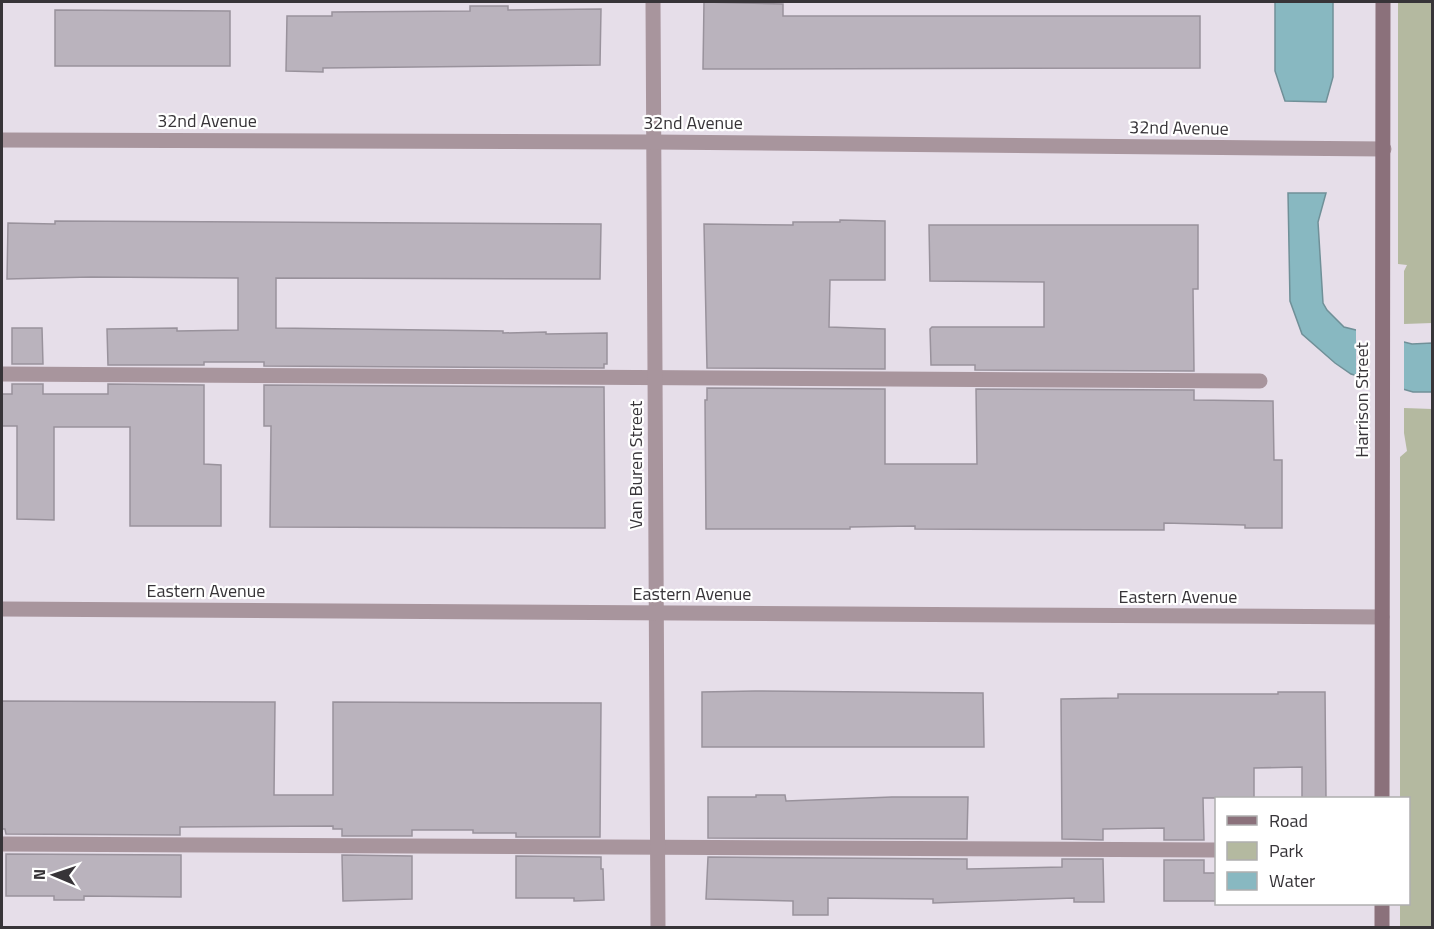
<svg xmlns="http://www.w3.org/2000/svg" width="1434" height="929" font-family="'Titillium Web',sans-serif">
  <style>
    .green { fill: #b4b9a0 }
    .water { fill: #88b8c1; stroke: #709098; stroke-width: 1.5 }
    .pier { fill: #e6dee9 }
    .building { fill: #bab3bd; stroke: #99929c; stroke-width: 1.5 }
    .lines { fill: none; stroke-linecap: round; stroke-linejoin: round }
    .lane { stroke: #a8959d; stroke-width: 15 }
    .street { stroke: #a8959d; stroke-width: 15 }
    .secondary { stroke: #8b717b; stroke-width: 15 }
    .labels { text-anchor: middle; stroke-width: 4.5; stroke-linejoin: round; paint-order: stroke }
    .street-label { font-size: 18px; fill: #373438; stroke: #fff }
  </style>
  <rect width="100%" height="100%" fill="#e6dee9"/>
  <!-- green -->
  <g class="green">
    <polygon points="1398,2 1432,2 1432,323 1404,324 1404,271 1407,265 1398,264"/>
    <polygon points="1404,408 1432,409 1432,927 1400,927 1400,904 1408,904 1408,798 1400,798 1400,457 1407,451 1404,433"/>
  </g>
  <!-- water -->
  <g class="water">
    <polygon points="1275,2 1333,2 1333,77 1326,102 1285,101 1275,71"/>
    <polygon points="1288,193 1326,193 1318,222 1323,303 1327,310 1344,327 1412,344 1432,343 1432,392 1413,392 1351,374 1335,363 1302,334 1290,301"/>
  </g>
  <!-- pier -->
  <polygon class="pier" points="1356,327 1404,339 1404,393 1356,379"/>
  <!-- building -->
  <g class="building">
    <polygon points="704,2 783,4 783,16 1200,16 1200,68 703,69"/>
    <polygon points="470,6 508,6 508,10 601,9 600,65 323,68 323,72 286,71 287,16 332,16 332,12 470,11"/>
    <polygon points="55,10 230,11 230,66 55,66"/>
    <polygon points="840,220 885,221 885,280 830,280 829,327 885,329 885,369 707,368 704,224 793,225 793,222 840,222"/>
    <polygon points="55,221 601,224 600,279 276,278 276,328 503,331 503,333 546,332 546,334 607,333 607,364 604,364 604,368 264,366 264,362 204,362 204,365 108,365 107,329 177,328 177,331 238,330 238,278 91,277 7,279 8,223 55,224"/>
    <polygon points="929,225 1198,225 1198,289 1193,289 1194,371 975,370 975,365 931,365 930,329 932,327 1044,327 1044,282 930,281"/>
    <polygon points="12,328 42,328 43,364 12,364"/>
    <polygon points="12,384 43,384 43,394 108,394 108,384 204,385 204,464 221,465 221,526 130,526 130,427 54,427 54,520 17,519 17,426 2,426 2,394 12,394"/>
    <polygon points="264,385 604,387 605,528 270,527 271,426 264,426"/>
    <polygon points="707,388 885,389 885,464 977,464 976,389 1194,390 1194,400 1273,401 1274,460 1282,460 1282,528 1245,528 1245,525 1164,523 1164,530 915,529 915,526 850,527 850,529 706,529 705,400 707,400"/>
    <polygon points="755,691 983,693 984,747 702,747 702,692"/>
    <polygon points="1278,692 1325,692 1326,798 1302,798 1302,767 1254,768 1254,798 1203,798 1204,840 1164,840 1164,828 1103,829 1103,840 1062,839 1061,699 1118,698 1118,694 1278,694"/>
    <polygon points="2,701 275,702 274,795 333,795 333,702 601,703 600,837 516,837 516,833 473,833 473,830 412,830 412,836 342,836 342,829 333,829 333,826 180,827 180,835 6,834 5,829 2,829"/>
    <polygon points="756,795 785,795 786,801 892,797 968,797 967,839 708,838 708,797 756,797"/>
    <polygon points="6,854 181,855 181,897 84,896 84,900 54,900 54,896 6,896"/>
    <polygon points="342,855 412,856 412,899 343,901"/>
    <polygon points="516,856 601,857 601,869 603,869 604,900 574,901 574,898 516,898"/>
    <polygon points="708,857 967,859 967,869 1062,867 1062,859 1103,859 1104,902 1074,902 1074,898 933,903 933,899 828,898 828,915 793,915 793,901 706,899"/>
    <polygon points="1164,860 1204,860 1204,873 1216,873 1216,901 1164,901"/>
  </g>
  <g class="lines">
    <!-- lane -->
    <g class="lane">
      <polyline points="2,374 1260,381"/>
      <polyline points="2,844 1216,850"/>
    </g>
    <!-- street -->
    <g class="street">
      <polyline points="653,2 658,928"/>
      <polyline points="2,140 653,142 1384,149"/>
      <polyline points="2,609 1382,617"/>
    </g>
    <!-- secondary -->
    <g class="secondary">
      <polyline points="1382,798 1383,2"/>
      <polyline points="1382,904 1382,928"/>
    </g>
  </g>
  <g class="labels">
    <!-- street labels -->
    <g class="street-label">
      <text x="207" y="127">32nd Avenue</text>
      <text x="693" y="129">32nd Avenue</text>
      <text transform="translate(1179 128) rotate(1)" y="6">32nd Avenue</text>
      <text transform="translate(1362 400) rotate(-90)" y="6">Harrison Street</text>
      <text transform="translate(636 465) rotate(-90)" y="6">Van Buren Street</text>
      <text x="206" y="597">Eastern Avenue</text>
      <text x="692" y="600">Eastern Avenue</text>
      <text x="1178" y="603">Eastern Avenue</text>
    </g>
  </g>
  <!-- border -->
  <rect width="1434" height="929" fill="none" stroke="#373438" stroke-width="6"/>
  <!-- legend -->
  <rect x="1215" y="797" width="195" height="108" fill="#ffffff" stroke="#afaeaf" stroke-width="1.5"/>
  <rect x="1227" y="816" width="30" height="9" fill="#8b717b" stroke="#afaeaf" stroke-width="1.5"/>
  <text x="1269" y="827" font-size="18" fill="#373438">Road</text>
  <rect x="1227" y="842" width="30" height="18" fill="#b4b9a0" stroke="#afaeaf" stroke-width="1.5"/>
  <text x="1269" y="857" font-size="18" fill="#373438">Park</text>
  <rect x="1227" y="872" width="30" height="18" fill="#88b8c1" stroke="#afaeaf" stroke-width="1.5"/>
  <text x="1269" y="887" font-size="18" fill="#373438">Water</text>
  <!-- north arrow -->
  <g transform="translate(54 875) rotate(272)" stroke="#ffffff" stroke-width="4.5" paint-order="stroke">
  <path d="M0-4.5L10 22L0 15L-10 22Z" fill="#373438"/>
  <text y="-9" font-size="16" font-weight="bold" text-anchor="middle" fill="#373438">N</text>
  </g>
</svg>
